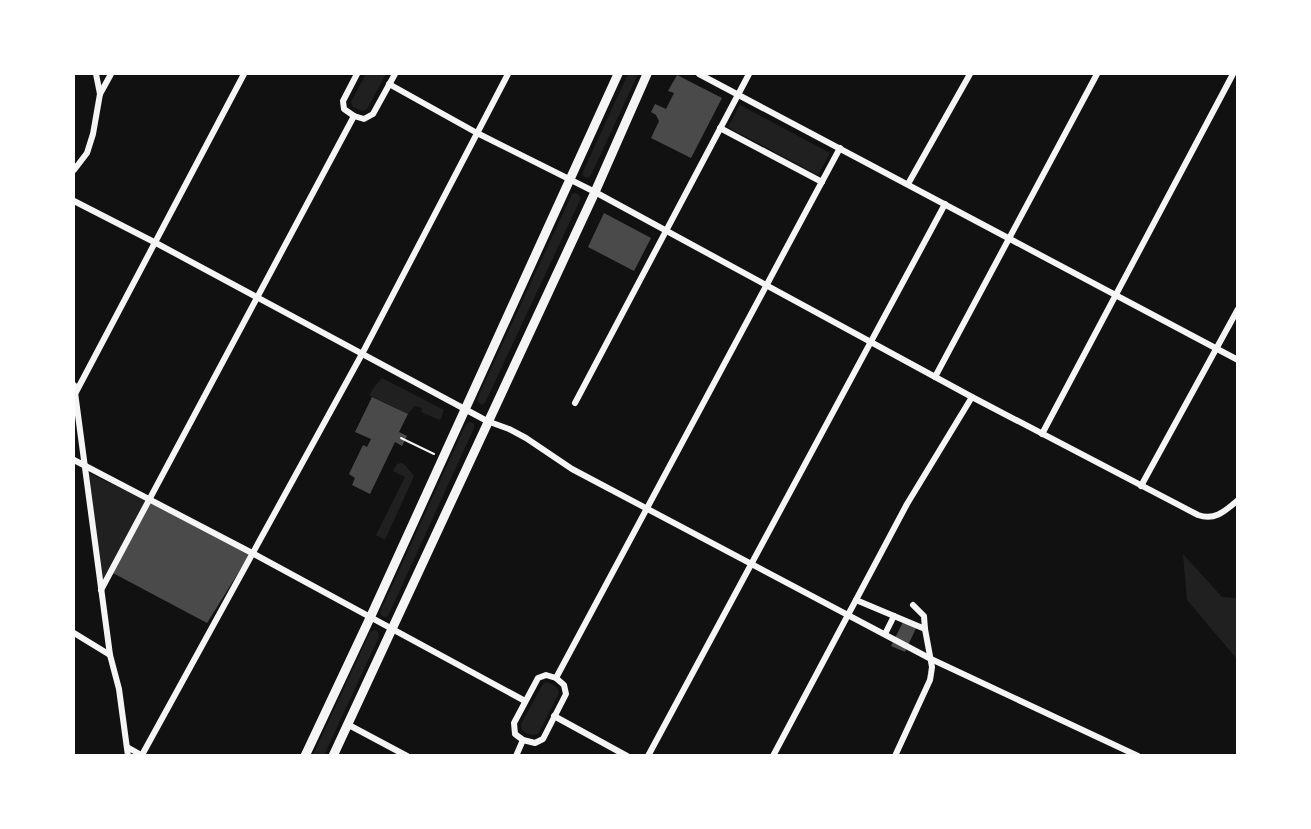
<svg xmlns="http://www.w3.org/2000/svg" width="1311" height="829" font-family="'Open Sans',sans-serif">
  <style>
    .green { fill: #202020 }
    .building { fill: #4a4a4a }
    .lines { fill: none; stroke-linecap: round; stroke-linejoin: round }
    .path { stroke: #f5f5f5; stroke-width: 2 }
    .minor { stroke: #f5f5f5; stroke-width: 6 }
    .secondary { stroke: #f5f5f5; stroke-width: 9 }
  </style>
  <rect width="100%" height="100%" fill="#111"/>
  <!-- green -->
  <g class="green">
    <path d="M366 74H386L367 109 363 111C358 109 352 108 351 102Z"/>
    <polygon points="628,74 638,74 590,177 587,178 583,176 583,172"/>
    <polygon points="740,105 830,153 818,175 728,127"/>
    <polygon points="576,193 579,195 581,198 485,403 482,405 478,402 477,399 572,194"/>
    <polygon points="382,378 444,410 440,420 421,412 422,408 415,406 408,414 369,395 375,386"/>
    <polygon points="470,422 474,424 474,428 388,616 384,617 381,615 380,612 466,424"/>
    <polygon points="401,463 404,464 414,476 385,540 376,535 405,477 393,471 397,464"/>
    <polygon points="89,473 147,501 102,586"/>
    <polygon points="1183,554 1222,597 1237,598 1237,659 1187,600"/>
    <polygon points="375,630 378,632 379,637 324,755 313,755 370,632"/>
    <path d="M546 682C552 684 558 686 559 693L538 734C532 736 527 734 522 730L521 724 543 684Z"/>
  </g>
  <!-- building -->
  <g class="building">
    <polygon points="677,75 722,98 691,158 651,138 659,121 656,115 651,112 655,104 666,109 674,93 668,91"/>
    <polygon points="604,213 651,238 634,271 588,247"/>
    <polygon points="372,397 408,414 399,432 407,436 402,446 395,442 370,494 352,485 355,478 349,474 363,445 367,447 371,439 355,432"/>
    <polygon points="149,500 250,554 207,623 111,572"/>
    <polygon points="904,620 917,626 905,652 891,646"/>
  </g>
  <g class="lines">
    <!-- path -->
    <polyline class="path" points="401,438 434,454"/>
    <!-- minor -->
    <g class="minor">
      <polyline points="357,74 343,101 344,109 354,116 364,119 373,114 395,74"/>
      <polyline points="699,74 1238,360"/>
      <path d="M389 84 477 133 595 192 972 397 1198 515C1215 521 1225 511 1238 500"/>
      <polyline points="100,94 111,74"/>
      <polyline points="720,128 822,182"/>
      <polyline points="74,170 87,153 93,134 100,94 96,74"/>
      <polyline points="908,184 970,74"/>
      <polyline points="74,201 156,243 487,421 509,429 526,438 572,469 931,659 1138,756"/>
      <polyline points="935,377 1097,74"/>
      <polyline points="74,385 110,655 119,689 128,756"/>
      <polyline points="75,394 244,74"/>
      <polyline points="575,403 749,74"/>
      <polyline points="1042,434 1233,74"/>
      <polyline points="74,460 254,554 525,701"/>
      <polyline points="1141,486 1238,309"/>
      <polyline points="101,590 354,116"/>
      <polyline points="856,600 925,629"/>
      <polyline points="74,633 110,655"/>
      <polyline points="885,634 894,616"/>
      <polygon points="546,675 556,678 564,685 566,694 543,739 535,743 523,740 515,734 514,723 538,678"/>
      <polyline points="556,678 840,148"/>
      <polyline points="554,716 627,756"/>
      <polyline points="347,724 407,756"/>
      <polyline points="127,747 143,756"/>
      <polyline points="142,755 362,354 508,74"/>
      <polyline points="516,756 523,740"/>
      <polyline points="648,756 945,204"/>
      <polyline points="773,756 907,504 972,397"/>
      <polyline points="895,756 930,680 931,674 932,667 925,629 924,616 913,605"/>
    </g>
    <!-- secondary -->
    <g class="secondary">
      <polyline points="305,756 370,618 618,74"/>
      <polyline points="333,756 595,192 647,74"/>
    </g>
  </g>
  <!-- border -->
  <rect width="1311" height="829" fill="none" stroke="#ffffff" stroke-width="150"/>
</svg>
